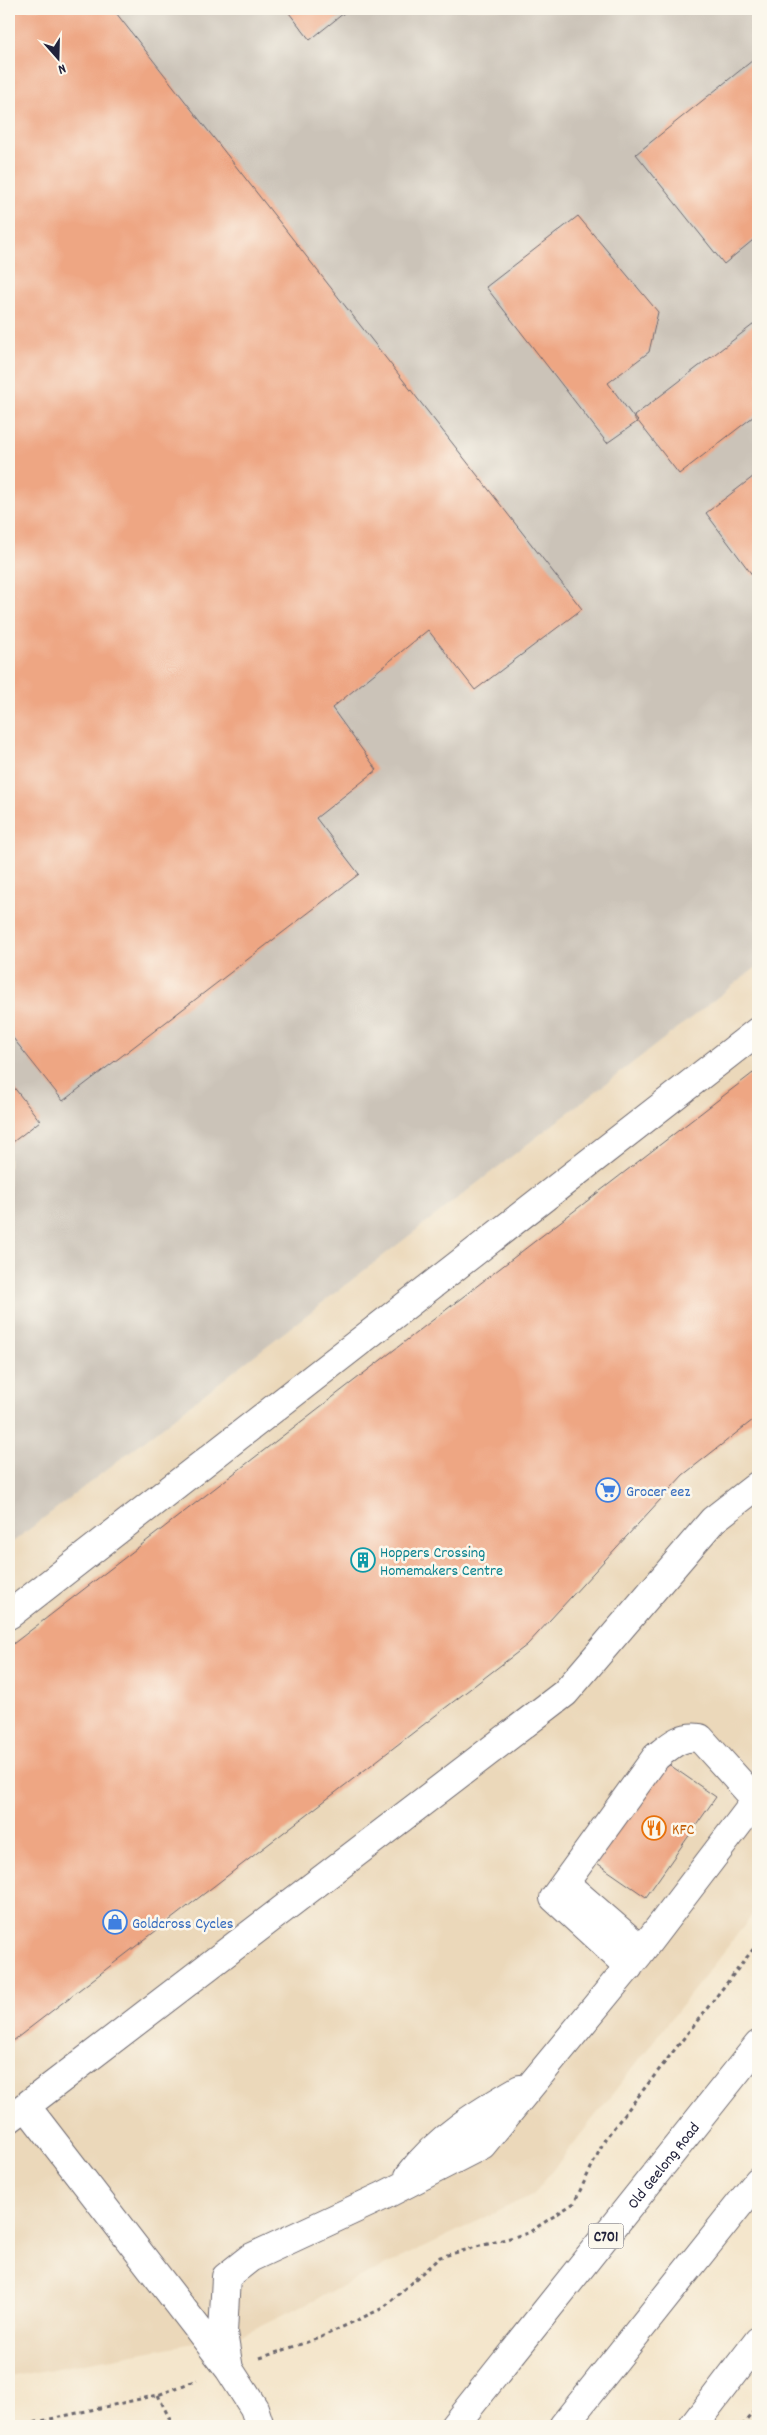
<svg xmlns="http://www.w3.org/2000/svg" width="767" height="2435" viewBox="0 0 767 2435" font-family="Dekko,sans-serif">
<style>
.built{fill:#ebd8ba}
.industrial{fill:#cbc3b8}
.building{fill:#eea683}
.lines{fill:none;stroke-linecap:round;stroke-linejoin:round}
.minor-casing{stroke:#6c676e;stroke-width:30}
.major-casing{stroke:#6c676e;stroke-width:30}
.path{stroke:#6c676e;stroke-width:3;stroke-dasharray:4 4;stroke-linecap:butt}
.minor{stroke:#fff;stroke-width:28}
.major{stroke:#fff;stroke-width:28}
.labels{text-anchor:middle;stroke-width:5;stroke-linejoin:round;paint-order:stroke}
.shield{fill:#fbf7ec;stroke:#636270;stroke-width:1}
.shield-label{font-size:15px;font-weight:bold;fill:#22223b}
.shop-label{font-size:16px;fill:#366cbe;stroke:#fbf7ec;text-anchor:start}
.culture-label{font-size:16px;fill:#0d838f;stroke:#fbf7ec;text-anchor:start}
.food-label{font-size:16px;fill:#c56008;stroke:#fbf7ec;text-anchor:start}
.street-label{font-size:16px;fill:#22223b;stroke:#fbf7ec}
</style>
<rect width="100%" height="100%" fill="#fbf7ec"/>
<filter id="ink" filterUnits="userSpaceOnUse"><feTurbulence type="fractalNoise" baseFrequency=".02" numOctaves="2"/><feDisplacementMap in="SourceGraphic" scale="10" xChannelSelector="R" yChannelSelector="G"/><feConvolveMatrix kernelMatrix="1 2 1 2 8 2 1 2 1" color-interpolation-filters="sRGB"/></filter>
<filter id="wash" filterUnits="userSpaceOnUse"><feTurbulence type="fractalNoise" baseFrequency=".0096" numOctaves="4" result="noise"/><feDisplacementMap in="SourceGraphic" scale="20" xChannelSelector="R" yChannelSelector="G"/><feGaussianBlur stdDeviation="1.12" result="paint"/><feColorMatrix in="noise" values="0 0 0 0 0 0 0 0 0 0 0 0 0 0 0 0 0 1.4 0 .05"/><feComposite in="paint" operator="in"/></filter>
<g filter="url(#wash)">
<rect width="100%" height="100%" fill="#f4e6cc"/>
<!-- built -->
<path class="built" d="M758,966V1908L534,2194L243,2334L9,2377V1545Z"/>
<!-- industrial -->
<path class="industrial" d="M9,9H758V966L9,1545Z"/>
<g id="blocks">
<!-- building -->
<path class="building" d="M9,9H113L582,609L475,690L428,630L332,708L377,770L316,818L359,874L63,1101L9,1033Z
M286,9H349L310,40Z
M758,56V236L724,264L636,154Z
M578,216L658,312L649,352L608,383L637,422L607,443L486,287Z
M758,321V413L679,474L634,416Z
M758,473V571L753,576L706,513Z
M753,1073L758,1079V1416L683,1475L527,1645L9,2044V1647Z
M9,1081L40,1121L9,1145Z
M661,1759L716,1797L646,1897L591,1859Z"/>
</g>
</g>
<g filter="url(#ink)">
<use href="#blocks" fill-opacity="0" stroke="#6c676e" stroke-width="1"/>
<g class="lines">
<!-- minor casing -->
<g class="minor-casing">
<path id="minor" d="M9,1615L758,1031
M566,1884L642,1950
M629,1967L554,1898L656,1757C671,1745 681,1735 700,1738L756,1800
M26,2106L229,2369L254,2408L260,2426
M9,2119L565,1693L713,1520L758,1485
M409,2176C437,2138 480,2112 520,2089
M229,2369L223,2333L226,2277L250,2258L383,2196L482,2145L639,1954L758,1798
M693,2426L758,2341"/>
</g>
<!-- major casing -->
<g class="major-casing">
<g id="major">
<path id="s1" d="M454,2426L758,2045"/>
<path d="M563,2426L758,2181"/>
</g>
</g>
<!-- path -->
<path class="path" d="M260,2358L319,2338L383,2308L440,2257L528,2233L574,2203L605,2139L758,1943
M158,2395L173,2426
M19,2426L158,2395L197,2380
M742,2426L758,2406"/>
<!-- minor -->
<use href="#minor" class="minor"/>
<!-- major -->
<use href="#major" class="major"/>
</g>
</g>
<!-- icons -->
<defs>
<g id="supermarket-ring" transform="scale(1.25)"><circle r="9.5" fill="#fbf7ec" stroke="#3f7fe0" stroke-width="1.5"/><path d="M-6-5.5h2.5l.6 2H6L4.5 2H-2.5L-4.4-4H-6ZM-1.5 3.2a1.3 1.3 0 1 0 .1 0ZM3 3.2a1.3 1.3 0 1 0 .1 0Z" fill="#3f7fe0"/></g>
<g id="building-ring" transform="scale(1.25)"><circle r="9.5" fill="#fbf7ec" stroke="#0f9aa8" stroke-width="1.5"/><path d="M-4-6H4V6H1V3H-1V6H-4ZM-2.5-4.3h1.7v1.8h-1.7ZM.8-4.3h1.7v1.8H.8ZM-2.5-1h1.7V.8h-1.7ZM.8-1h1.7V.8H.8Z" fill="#0f9aa8"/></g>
<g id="restaurant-ring" transform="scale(1.25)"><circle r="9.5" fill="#fbf7ec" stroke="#e8710a" stroke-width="1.5"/><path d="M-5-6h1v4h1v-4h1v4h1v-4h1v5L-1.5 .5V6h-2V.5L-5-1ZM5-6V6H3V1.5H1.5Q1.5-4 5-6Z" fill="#e8710a"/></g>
<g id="shop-ring" transform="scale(1.25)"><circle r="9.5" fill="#fbf7ec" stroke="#3f7fe0" stroke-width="1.5"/><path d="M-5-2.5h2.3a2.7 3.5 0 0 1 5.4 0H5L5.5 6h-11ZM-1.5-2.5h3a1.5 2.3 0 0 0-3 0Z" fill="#3f7fe0"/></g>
</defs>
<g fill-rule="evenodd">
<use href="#supermarket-ring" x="608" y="1490"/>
<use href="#building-ring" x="363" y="1560"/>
<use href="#restaurant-ring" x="654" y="1828"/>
<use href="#shop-ring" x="115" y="1922"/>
</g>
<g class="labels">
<!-- shield labels -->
<rect class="shield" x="588.5" y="2223.5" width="35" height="25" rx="4"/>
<g class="shield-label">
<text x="606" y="2241">C701</text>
</g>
<!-- shop labels -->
<g class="shop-label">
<text x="626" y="1496">Grocer eez</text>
<text x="132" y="1928">Goldcross Cycles</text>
</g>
<!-- culture labels -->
<g class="culture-label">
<text x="380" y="1557">Hoppers Crossing<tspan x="380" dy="18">Homemakers Centre</tspan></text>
</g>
<!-- food labels -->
<g class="food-label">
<text x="672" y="1834">KFC</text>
</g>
<!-- street labels -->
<g class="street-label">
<text dy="6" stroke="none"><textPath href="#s1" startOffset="334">Old Geelong Road</textPath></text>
</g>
</g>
<!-- margin -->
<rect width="767" height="2435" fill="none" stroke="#fbf7ec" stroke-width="30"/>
<!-- north arrow -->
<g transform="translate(58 58) rotate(160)" stroke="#fbf7ec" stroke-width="4" paint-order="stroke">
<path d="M0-4L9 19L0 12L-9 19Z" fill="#22223b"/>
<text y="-8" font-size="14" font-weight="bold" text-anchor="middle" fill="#22223b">N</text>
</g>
</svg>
